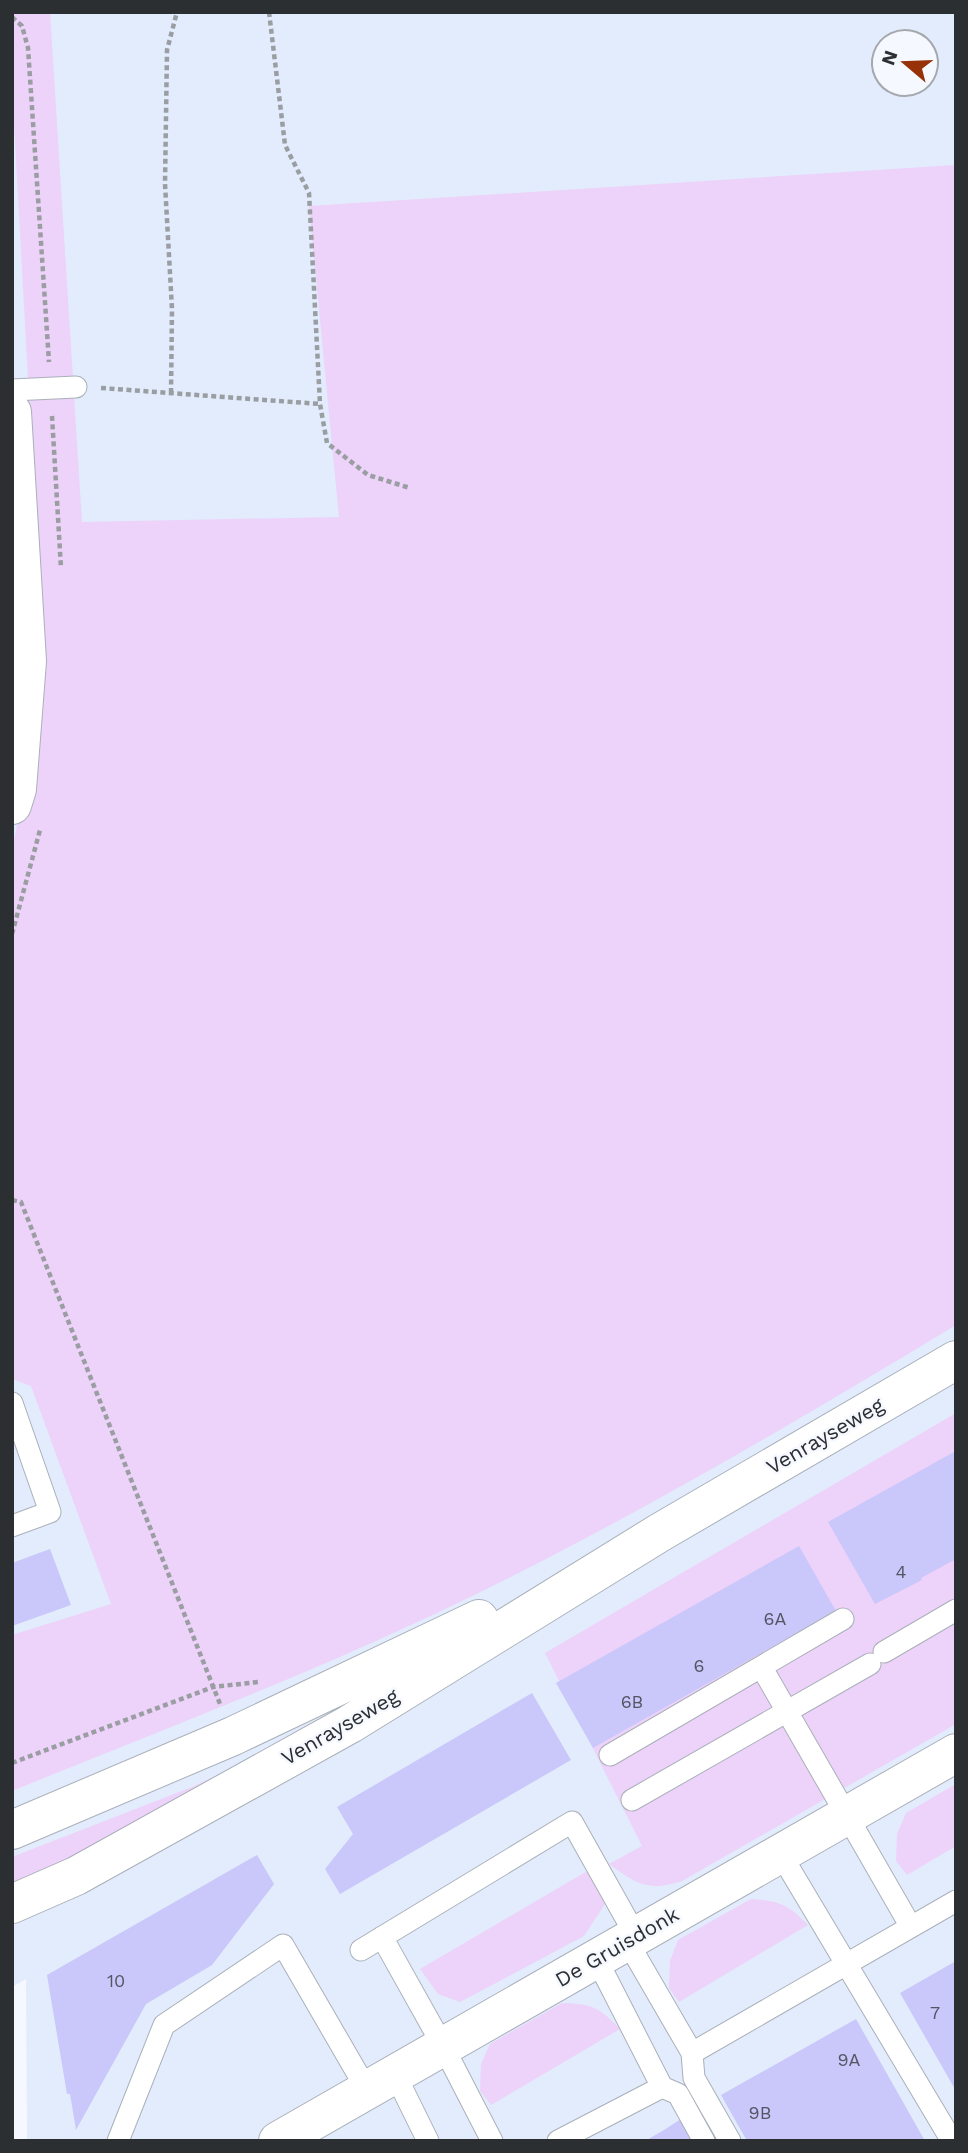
<svg xmlns="http://www.w3.org/2000/svg" width="968" height="2153" viewBox="0 0 968 2153" font-family="'Work Sans',sans-serif">
<style>
.built{fill:#e2ecfc;fill-rule:evenodd}
.green{fill:#edd2f9}
.building{fill:#cac7fa}
.lines{fill:none;stroke-linecap:round;stroke-linejoin:round}
.service-casing{stroke:#aab0b9;stroke-width:23}
.minor-casing{stroke:#aab0b9;stroke-width:40}
.tertiary-casing{stroke:#aab0b9;stroke-width:40}
.path{stroke:#9a9ea2;stroke-width:4.5;stroke-dasharray:5 3.5;stroke-linecap:butt}
.service{stroke:#fff;stroke-width:21}
.minor{stroke:#fff;stroke-width:38}
.tertiary{stroke:#fff;stroke-width:38}
.labels{text-anchor:middle;stroke-width:5;stroke-linejoin:round;paint-order:stroke}
.number-label{font-size:18px;fill:#545564}
.street-label{font-size:21px;fill:#2c2f32;stroke:#f5f9ff}
</style>
<rect width="100%" height="100%" fill="#f5f9ff"/>
<!-- built -->
<path class="built" d="M12,12H956V2141H27L26,1979L12,1987ZM884,42H926V84H884Z"/>
<!-- green -->
<path class="green" d="M12,12H50L82,522L339,517L309,206L956,165V1325C779,1432 601,1537 413,1624C282,1685 146,1736 12,1791V1635L111,1604L31,1386L12,1379V850L37,729L41,616L12,86Z
M956,1413V1724L682,1881C647,1892 637,1884 609,1864L642,1846L545,1653Z
M282,1745L12,1894V1857L192,1787Z
M956,1784V1846L907,1875L896,1861L897,1834L906,1813Z
M589,1870L607,1901L584,1936L460,2002L438,1994L420,1969Z
M751,1899C779,1901 788,1904 808,1925L679,2002L669,1988L670,1961L678,1940Z
M562,2003C592,2004 599,2007 620,2029L491,2105L480,2091L481,2064L490,2044Z"/>
<!-- building -->
<path class="building" d="M954,1452H956V1559L921,1578L922,1580L875,1604L828,1522Z
M799,1546L836,1611L593,1748L556,1683Z
M50,1549L71,1605L12,1626V1563Z
M532,1693L571,1760L340,1894L325,1869L353,1834L337,1807Z
M257,1855L274,1884L212,1965L146,2004L76,2130L70,2094H67L47,1975Z
M956,1961V2091L900,1993Z
M856,2019L925,2141H747L721,2095Z
M681,2119L694,2141H645L664,2130Z"/>
<g class="lines">
<!-- service casing -->
<g class="service-casing">
<path id="service" d="M12,390L76,387
M12,1403L50,1512L12,1526
M884,1652L956,1610
M762,1668L911,1927
M610,1755L843,1619
M632,1800L870,1664
M780,1853L952,2141
M382,1937L443,2046L492,2141
M627,1941L692,2053L694,2078L730,2141
M361,1950L572,1822L636,1936
M692,2053L956,1901
M395,2074L428,2141
M662,2087L678,2094L704,2141
M118,2141L164,2025L283,1945L367,2090
M558,2141L662,2087L596,1958"/>
</g>
<!-- minor casing -->
<g class="minor-casing">
<path id="minor" d="M12,412L27,661L17,789L12,805
M278,2141L956,1753"/>
</g>
<!-- tertiary casing -->
<g class="tertiary-casing">
<path id="tertiary" d="M12,1830L233,1736L479,1619
M12,1904L76,1876L350,1724L659,1533L956,1360"/>
</g>
<!-- path -->
<path class="path" d="M269,12L285,145L309,193L320,404L327,443L368,475L410,488
M12,17L22,26L28,48L49,362
M101,388L320,404
M171,393L172,309L165,184L167,50L177,12
M52,416L61,568
M12,934L40,830
M12,1200L21,1202L220,1704
M12,1763L213,1687L258,1682"/>
<!-- service -->
<use href="#service" class="service"/>
<!-- minor -->
<use href="#minor" class="minor"/>
<!-- tertiary -->
<use href="#tertiary" class="tertiary"/>
</g>
<g class="labels">
<!-- number labels -->
<g class="number-label">
<text x="901" y="1578">4</text>
<text x="775" y="1625">6A</text>
<text x="699" y="1672">6</text>
<text x="632" y="1708">6B</text>
<text x="116" y="1987">10</text>
<text x="935" y="2019">7</text>
<text x="849" y="2066">9A</text>
<text x="760" y="2119">9B</text>
</g>
<!-- street labels -->
<g class="street-label">
<text transform="translate(825 1436) rotate(-30)" y="7">Venrayseweg</text>
<text transform="translate(340 1727) rotate(-30)" y="7">Venrayseweg</text>
<text transform="translate(617 1947) rotate(-30)" y="7">De Gruisdonk</text>
</g>
</g>
<!-- border -->
<rect width="968" height="2153" fill="none" stroke="#2c2f32" stroke-width="28"/>
<!-- north arrow -->
<g transform="translate(905 63) rotate(289)"><circle r="33" fill="#f5f9ff" stroke="#a5a8ad" stroke-width="2"/>
<path d="M0-5L12 26L0 18L-12 26Z" fill="#973108"/>
<text y="-10" font-size="19" font-weight="bold" text-anchor="middle" fill="#2c2f32">N</text>
</g>
</svg>
